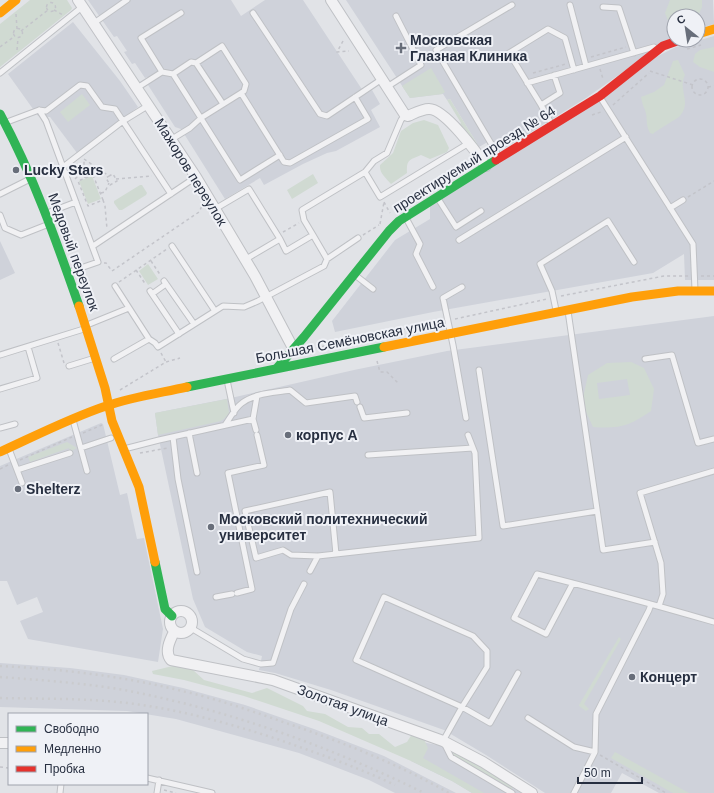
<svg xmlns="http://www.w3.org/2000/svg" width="714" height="793" viewBox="0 0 714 793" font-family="Helvetica,sans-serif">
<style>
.built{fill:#cfd2da}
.green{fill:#d0dad2;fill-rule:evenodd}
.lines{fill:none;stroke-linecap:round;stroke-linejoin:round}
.lane-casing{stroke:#bfc1c5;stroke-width:7}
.street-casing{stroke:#bfc1c5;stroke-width:12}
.path{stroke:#c3c4ca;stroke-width:1.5;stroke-dasharray:3 3;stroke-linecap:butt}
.lane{stroke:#f1f1f3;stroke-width:5}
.street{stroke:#f1f1f3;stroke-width:10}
.fast{stroke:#30b455;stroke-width:9}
.slow{stroke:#ff9f0a;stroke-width:9}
.jam{stroke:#e5322d;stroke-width:9}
.rail{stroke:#cacbce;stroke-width:2.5;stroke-dasharray:2 4;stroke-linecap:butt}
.poi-dot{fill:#686e7a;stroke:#eff1f6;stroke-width:1.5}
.labels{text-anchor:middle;stroke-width:4;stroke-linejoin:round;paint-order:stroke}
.poi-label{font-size:14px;font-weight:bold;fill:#272f40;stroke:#eff1f6;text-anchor:start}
.street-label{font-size:14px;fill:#272f40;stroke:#eff1f6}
</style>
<rect width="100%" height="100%" fill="#e1e3e7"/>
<!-- built -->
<path class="built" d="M88,0H231L241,16L265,0H303L365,94L372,90L380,104L371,110L380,127L336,151L327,153L303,164L264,185L260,178L225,199L181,129L175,127L148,85L151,82L148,77L145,78L135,63L132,64L124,52L127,51L117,36L114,37Z
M346,0H713L714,24L698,29V16H674V36L586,98L502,150L491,140L479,147L450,99L447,100L443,94L410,98Z
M73,22L120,81L138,107L77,153L50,117L38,116L8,74Z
M714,36V280H685L684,254L653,273L433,312L335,332L332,321L395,240L430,219V206L654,58L676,47Z
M0,241L15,273L0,280Z
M714,316V793H659L622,773L611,793H545L486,755L444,730L331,690L275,673L259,670L262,656L247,652L205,627L193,599L158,435L155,413L231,398L354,370L447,351Z
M101,423L103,424L120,495L127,493L137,539L144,538L163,629L158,662L28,639L20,621L43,612L37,597L17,605L7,581H0V466Z
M0,663L70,668L124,675L183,688L245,705L314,729L384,756L456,793H395L369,780L299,753L176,719L127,711L0,707Z
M422,742L442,746L521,793H472L452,781L411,761Z"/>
<!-- green -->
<path class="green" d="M30,0H67L72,8L71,10L0,67V24Z
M670,0H702V7L698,16H674V28L671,29L665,13Z
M714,47V72L700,67L693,62L695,54L700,50Z
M678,60L685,75C677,90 693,102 679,117L655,132L653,134L650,133C645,124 648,118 645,110C643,106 642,102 641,97L654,92L664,85L673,61Z
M431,68L445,92L442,94L410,98L402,86Z
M82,94L90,105L68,122L60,112Z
M450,99L479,147L459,125L461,123L447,100Z
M424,120L438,125L449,148L447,152L430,159L421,155C410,160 406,159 407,173L391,184C386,178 379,173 380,165L393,153L401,131L413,123Z
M313,174L318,183L292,199L287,190Z
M92,176L101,199L88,204L79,181Z
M140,185H142L147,193L146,195L122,210H119L114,203V201Z
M148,264L158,279L148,285L139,271Z
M631,362L644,368L654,389L651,411C629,426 620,429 593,427L586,412L583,398L588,375L607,363ZM627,379L630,395L599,399L597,383Z
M227,399L229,413L225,418L221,421L158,435L155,413Z
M67,442L77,448L70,452L69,448L30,462L28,457Z
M619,637L621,639L584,704L589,709L586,711L579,706V705Z
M177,665L193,670L204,680L252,693L267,688L303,706L307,711L325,714L348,727L362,728L369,734H379L395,747L407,742L412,734L423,737L428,748L423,758L484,793H472L452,781L411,761L319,721L244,696L184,680L153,674L152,671Z
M450,747L513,786L512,789L497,780L492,781L453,755Z
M615,752L689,793H673L611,758Z"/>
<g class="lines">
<!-- lane casing -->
<g class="lane-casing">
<path id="lane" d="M570,5L586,66
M603,7L619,8L634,53
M253,13L320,114L327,116L382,79
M94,23L127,0
M196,63L222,46L246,84L244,91L241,93
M162,72L141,38L181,13
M0,73L82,7
M554,75L560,93L541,105L509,53L548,29L565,38L574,70
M527,83L654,47
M387,87L421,65L396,16
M137,88L162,72L173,74
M600,97L693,244L695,290
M223,104L196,63L191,62L173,74L240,180L280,155
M541,105L552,125
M39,110L46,121L98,262L69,272
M7,122L39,110L46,111L80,85L87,86L102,107L115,109L171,194
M172,139L190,128L201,118L241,93L284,162L290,163L368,119L355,97
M499,157L436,50L512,5
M63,167L123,121L149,105
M365,172L380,197L469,143
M0,194L30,179
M437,197L456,227L481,211
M670,208L683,200
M215,209L249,189L280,239
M47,213L76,202
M0,215L5,228L21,235L49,224
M406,218L420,244L416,254L433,287
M313,235L304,220L302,210L365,172L374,161L387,153L401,120L405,115
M459,240L626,137
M93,246L196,177
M172,246L215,311
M327,259L358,238
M355,275L373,289
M164,281L194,324
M115,286L149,339L155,343L158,347L223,306L244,307L258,301L324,266L327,259L313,235L286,251L280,239L246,259
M462,287L443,298L453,345L466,418
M150,291L179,334
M152,294L166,284
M556,310L552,291L540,264L608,221L634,262
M568,311L603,550L655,542
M87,325L129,308
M0,355L87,328
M114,359L149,339
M645,359L672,355L698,443L714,439
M69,366L95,358
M479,370L503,526L597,511
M227,380L234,413
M0,389L37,378L28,347
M360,407L364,418L407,413
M73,420L87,471
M225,425C230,418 235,408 242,403C255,393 274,393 290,390L306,403L355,396L357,402
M0,428L15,424
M256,430L253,419L257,396
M189,433L197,473
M173,437L178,479L197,572
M81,448L111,438
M9,449L22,483
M124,449L159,440L253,419
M368,455L473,448
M17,470L70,453
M336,554L330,492L245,511L256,558L283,550L291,555L318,556L479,538L475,453L468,435
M310,571L318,556
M573,583L546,634L514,618L537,574C597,589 655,605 714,622
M237,593L252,589L228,473L264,465L257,435
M216,597L232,594
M384,597L473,636L487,651V667L462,707L356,660Z
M659,606L663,594L661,563L640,493L714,471
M191,628L243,659L261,664L273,663L291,609L304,584
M528,718L574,747L595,752
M147,778L212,793
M60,793L61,784
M157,793L159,780
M512,793L451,757L443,741L462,707L490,723L518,673
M574,793L595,752L596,714L649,610L651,604"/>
</g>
<!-- street casing -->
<g class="street-casing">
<path id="street" d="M78,0L196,177L255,276L294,350
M331,0L405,115L408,116C415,113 422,109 429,109C445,109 477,153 486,166
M170 622a11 11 0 1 1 22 0a11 11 0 1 1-22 0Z
M174,632C170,640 164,652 171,660L273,680L443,741L483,762L532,793
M0,743H9"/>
</g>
<!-- path -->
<path class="path" d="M46.5 7a4.5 4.5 0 1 1 9 0a4.5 4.5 0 1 1-9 0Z
M54,10L63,15
M16,14L17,29
M13.5 33a4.5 4.5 0 1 1 9 0a4.5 4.5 0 1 1-9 0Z
M21,31L48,10
M343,41L337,52L349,51
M0,47L15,36
M687,49L701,45
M17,50L18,38
M591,57L626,47
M600,69L603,79
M650,71L693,85
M533,73L566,64
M692 87a8 8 0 1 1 16 0a8 8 0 1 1-16 0Z
M708,87L714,86
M613,105L649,73
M592,115L601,112
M84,159L109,176L113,174L117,181L110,185L106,178L109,176
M84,170L85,178
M93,175L103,200L88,206L78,181Z
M75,179L84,170V159
M116,179L152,176
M101,193L105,192L109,183
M688,197L714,181
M103,200L105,206L107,229
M384,202L390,213
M380,224L384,202
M283,232L299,223
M363,235L379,225
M151,261L161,276
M104,263H106L112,271L199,212L202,206
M136,270L146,285
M701,276H714
M119,282L167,249
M561,296L664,276H689
M455,319L547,299
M58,343L64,363
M312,344L315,348L441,321
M161,353L166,362
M377,361L380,372H387L399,384
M120,390L166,362L180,358
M83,433L102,425
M140,453L168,448
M20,460L72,437
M0,469L8,465
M600,755L666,793
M0,767L9,768
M164,790L176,793"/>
<!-- lane -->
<use href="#lane" class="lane"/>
<!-- street -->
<use href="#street" class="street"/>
<!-- fast -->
<path class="fast" d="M0,114C33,175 56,240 79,306
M277,368L304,337L389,231L399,221L496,160
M187,387L384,347
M155,562L165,609L172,616"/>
<!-- slow -->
<path class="slow" d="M0,13L16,0
M698,34L714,29
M79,306L105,388L112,421L139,487L155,562
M384,347L632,297L678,291H714
M0,452C35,436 70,418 106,406C132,397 160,393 187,387"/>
<!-- jam -->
<path class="jam" d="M496,160L600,96L663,46L680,40"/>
<!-- rail -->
<path class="rail" d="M0,666C61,669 123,676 182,691C217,699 252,711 286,723C342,742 398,764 449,793
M0,677C41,680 83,683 124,690C228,710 329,746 424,793
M0,698C42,699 85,698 127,703C178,709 228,723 277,739C317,753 357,767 395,785"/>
</g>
<!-- markers -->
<g class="poi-dot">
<path d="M399 42h4v4h4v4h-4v4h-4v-4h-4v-4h4z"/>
<circle cx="16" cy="170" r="4"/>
<circle cx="288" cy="435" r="4"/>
<circle cx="18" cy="489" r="4"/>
<circle cx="211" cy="527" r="4"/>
<circle cx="632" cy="677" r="4"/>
</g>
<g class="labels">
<!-- poi labels -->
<g class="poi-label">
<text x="410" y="45">Московская<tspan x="410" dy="16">Глазная Клиника</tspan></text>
<text x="24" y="175">Lucky Stars</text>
<text x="296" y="440">корпус А</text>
<text x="26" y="494">Shelterz</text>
<text x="219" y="524">Московский политехнический<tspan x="219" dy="16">университет</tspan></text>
<text x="640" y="682">Концерт</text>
</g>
<!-- street labels -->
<g class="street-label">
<text transform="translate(474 159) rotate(-32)" y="5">проектируемый проезд № 64</text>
<text transform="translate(191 172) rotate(58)" y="5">Мажоров переулок</text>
<text transform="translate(74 252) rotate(70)" y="5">Медовый переулок</text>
<text transform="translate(350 340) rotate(-11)" y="5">Большая Семёновская улица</text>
<text transform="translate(343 705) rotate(20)" y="5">Золотая улица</text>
</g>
</g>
<!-- legend -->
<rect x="8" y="713" width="140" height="72" fill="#eff1f6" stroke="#9fa3ad"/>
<rect x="16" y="726" width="20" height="6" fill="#30b455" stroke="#9fa3ad"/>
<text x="44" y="733" font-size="12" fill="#272f40">Свободно</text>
<rect x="16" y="746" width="20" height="6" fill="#ff9f0a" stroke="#9fa3ad"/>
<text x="44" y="753" font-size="12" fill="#272f40">Медленно</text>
<rect x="16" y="766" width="20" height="6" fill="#e5322d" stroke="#9fa3ad"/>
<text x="44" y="773" font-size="12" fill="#272f40">Пробка</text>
<!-- north arrow -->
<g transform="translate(686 28) rotate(330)"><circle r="19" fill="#eff1f6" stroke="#9fa3ad"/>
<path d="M0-3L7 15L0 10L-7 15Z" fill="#686e7a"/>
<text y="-6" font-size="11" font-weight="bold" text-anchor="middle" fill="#272f40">С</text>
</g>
<!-- scale -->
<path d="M578 777v6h64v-6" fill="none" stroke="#272f40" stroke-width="2"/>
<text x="584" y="777" font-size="12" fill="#272f40" stroke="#eff1f6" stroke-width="3" paint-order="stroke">50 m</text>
</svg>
